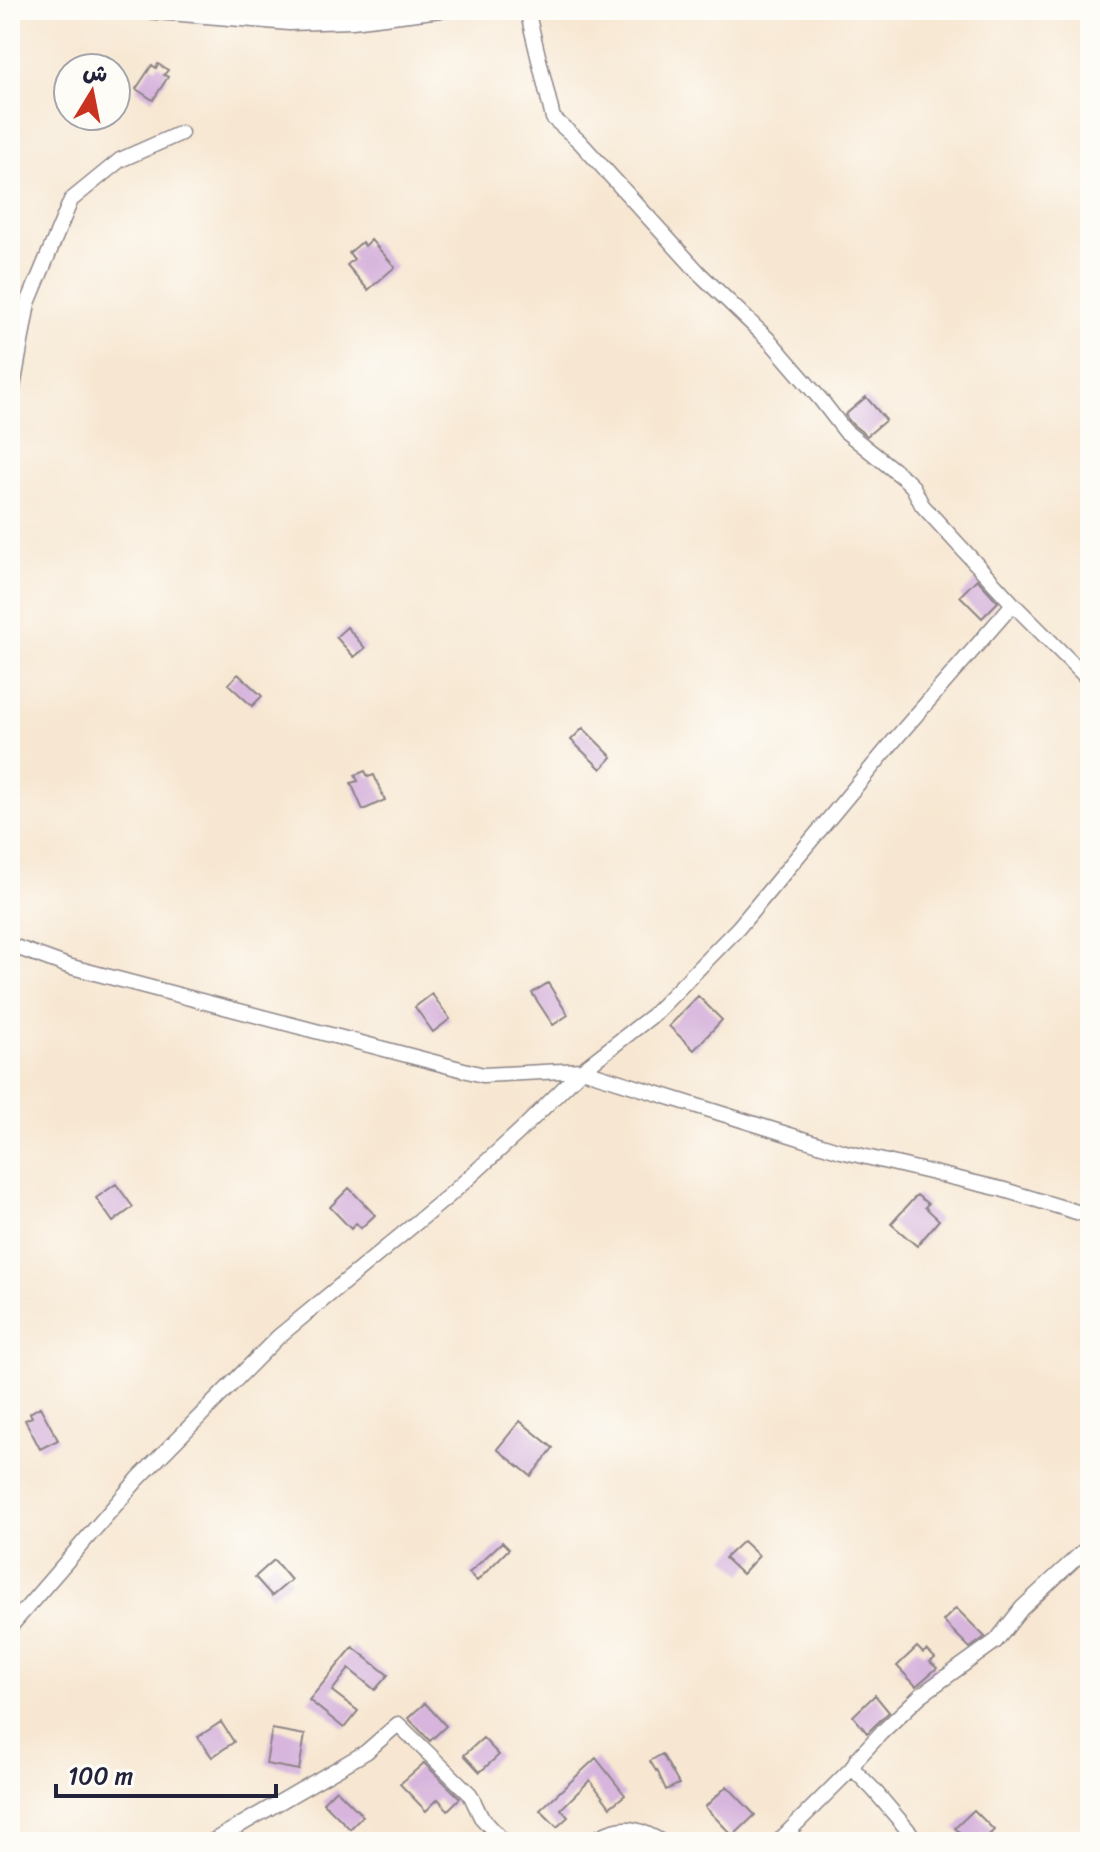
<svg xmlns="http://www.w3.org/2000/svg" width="1100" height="1852" viewBox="0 0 1100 1852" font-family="Sriracha,'Playpen Sans Arabic',sans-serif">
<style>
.building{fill:#d7b5dd}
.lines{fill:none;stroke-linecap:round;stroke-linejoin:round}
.minor-casing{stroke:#8c8486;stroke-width:17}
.minor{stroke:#fff;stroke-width:14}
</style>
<rect width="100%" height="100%" fill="#fdfcf7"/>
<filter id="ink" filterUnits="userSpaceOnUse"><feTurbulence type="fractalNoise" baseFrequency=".0125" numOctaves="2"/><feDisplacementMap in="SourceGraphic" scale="16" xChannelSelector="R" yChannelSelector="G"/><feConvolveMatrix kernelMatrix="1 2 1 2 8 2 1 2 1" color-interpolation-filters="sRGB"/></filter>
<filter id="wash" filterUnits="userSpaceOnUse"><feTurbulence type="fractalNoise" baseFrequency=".006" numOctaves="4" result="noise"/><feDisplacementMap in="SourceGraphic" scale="32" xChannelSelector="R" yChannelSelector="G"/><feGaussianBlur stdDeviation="1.8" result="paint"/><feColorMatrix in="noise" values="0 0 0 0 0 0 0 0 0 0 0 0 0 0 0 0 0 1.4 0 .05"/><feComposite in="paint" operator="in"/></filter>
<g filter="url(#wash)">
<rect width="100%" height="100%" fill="#f7e7d2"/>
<g id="blocks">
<!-- building -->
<path class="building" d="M158,64L168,70L164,75L168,77L153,100L136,89L152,65L156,68Z
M371,240L395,267L368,290L347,265L354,259L349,253L362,242L365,246Z
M866,397L886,420L867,436L852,424L845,415Z
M977,579L998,602L982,618L960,596Z
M347,627L365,648L354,657L336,637Z
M238,674L262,696L252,706L228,684Z
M583,728L612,757L601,769L571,740Z
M365,771L368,777L374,775L385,800L363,810L351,783L358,781L355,775Z
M548,983L568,1015L553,1025L532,993Z
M432,994L450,1019L433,1032L415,1007Z
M698,996L722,1020L694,1050L669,1026Z
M116,1184L133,1207L113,1222L96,1198Z
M349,1188L375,1215L361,1228L356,1223L351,1229L330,1207Z
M917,1195L928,1204L925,1207L939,1220L917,1246L891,1224Z
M40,1407L58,1440L40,1449L25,1420L32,1417L30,1413Z
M520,1421L553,1448L531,1476L497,1449Z
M743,1541L759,1556L742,1574L725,1558Z
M502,1542L509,1549L477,1581L469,1573Z
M274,1560L291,1580L272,1596L255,1577Z
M956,1608L985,1637L970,1648L943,1621Z
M353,1647L388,1675L375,1690L349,1669L332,1691L358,1711L344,1728L309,1700Z
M917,1647L923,1653L927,1650L935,1658L930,1662L937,1668L916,1686L897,1666Z
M875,1695L889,1712L867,1733L853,1716Z
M425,1703L446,1726L430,1741L408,1718Z
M221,1722L234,1742L212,1757L198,1737Z
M272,1729L305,1735L299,1770L266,1764Z
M483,1738L499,1755L480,1772L464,1755Z
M662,1754L679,1784L666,1790L657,1770L656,1771L650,1761Z
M596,1758L625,1795L610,1807L590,1780L561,1809L568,1817L557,1827L540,1810Z
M424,1763L460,1798L448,1810L438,1799L426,1811L400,1784Z
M727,1786L755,1815L733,1836L705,1807Z
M336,1789L363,1816L350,1829L323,1802Z
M974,1810L994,1830L982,1842H969L955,1828Z"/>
</g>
</g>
<g filter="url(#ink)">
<use href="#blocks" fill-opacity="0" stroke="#8c8486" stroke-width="2"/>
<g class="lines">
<!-- minor casing -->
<g class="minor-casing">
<path id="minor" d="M133,10L289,23L352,21L441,10
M527,10L553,118L579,141L700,274L771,342L821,400L845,431L905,479L913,487L922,505L1013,604L1090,681
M10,404L28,303L71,200L120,160L181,133
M10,945L68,966L483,1075L582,1070L841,1151L1001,1189L1090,1216
M10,1627L138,1479L278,1337L451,1194L519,1132L582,1070L653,1015L739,927L897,737L1013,604
M852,1768L873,1789L918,1842
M211,1842L366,1752L398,1724L470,1794L481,1817L504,1842
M590,1842C620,1825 631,1824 662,1842
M778,1842L852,1768L857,1759L881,1733L921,1695L996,1641L1022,1608L1090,1545"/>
</g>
<!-- minor -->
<use href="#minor" class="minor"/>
</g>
</g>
<!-- margin -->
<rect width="1100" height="1852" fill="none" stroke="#fdfcf7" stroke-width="40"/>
<!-- north arrow -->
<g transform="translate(92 92) rotate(10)"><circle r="38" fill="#fdfcf7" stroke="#a5a5ac" stroke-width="2"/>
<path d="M0-6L14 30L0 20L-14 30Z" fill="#c8321e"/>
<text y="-12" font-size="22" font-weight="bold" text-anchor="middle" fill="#22223b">ش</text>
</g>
<!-- scale -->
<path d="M56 1784v12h220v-12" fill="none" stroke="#22223b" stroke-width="4"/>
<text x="68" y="1784" font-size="24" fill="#22223b" stroke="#fdfcf7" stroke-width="6" paint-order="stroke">100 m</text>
</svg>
